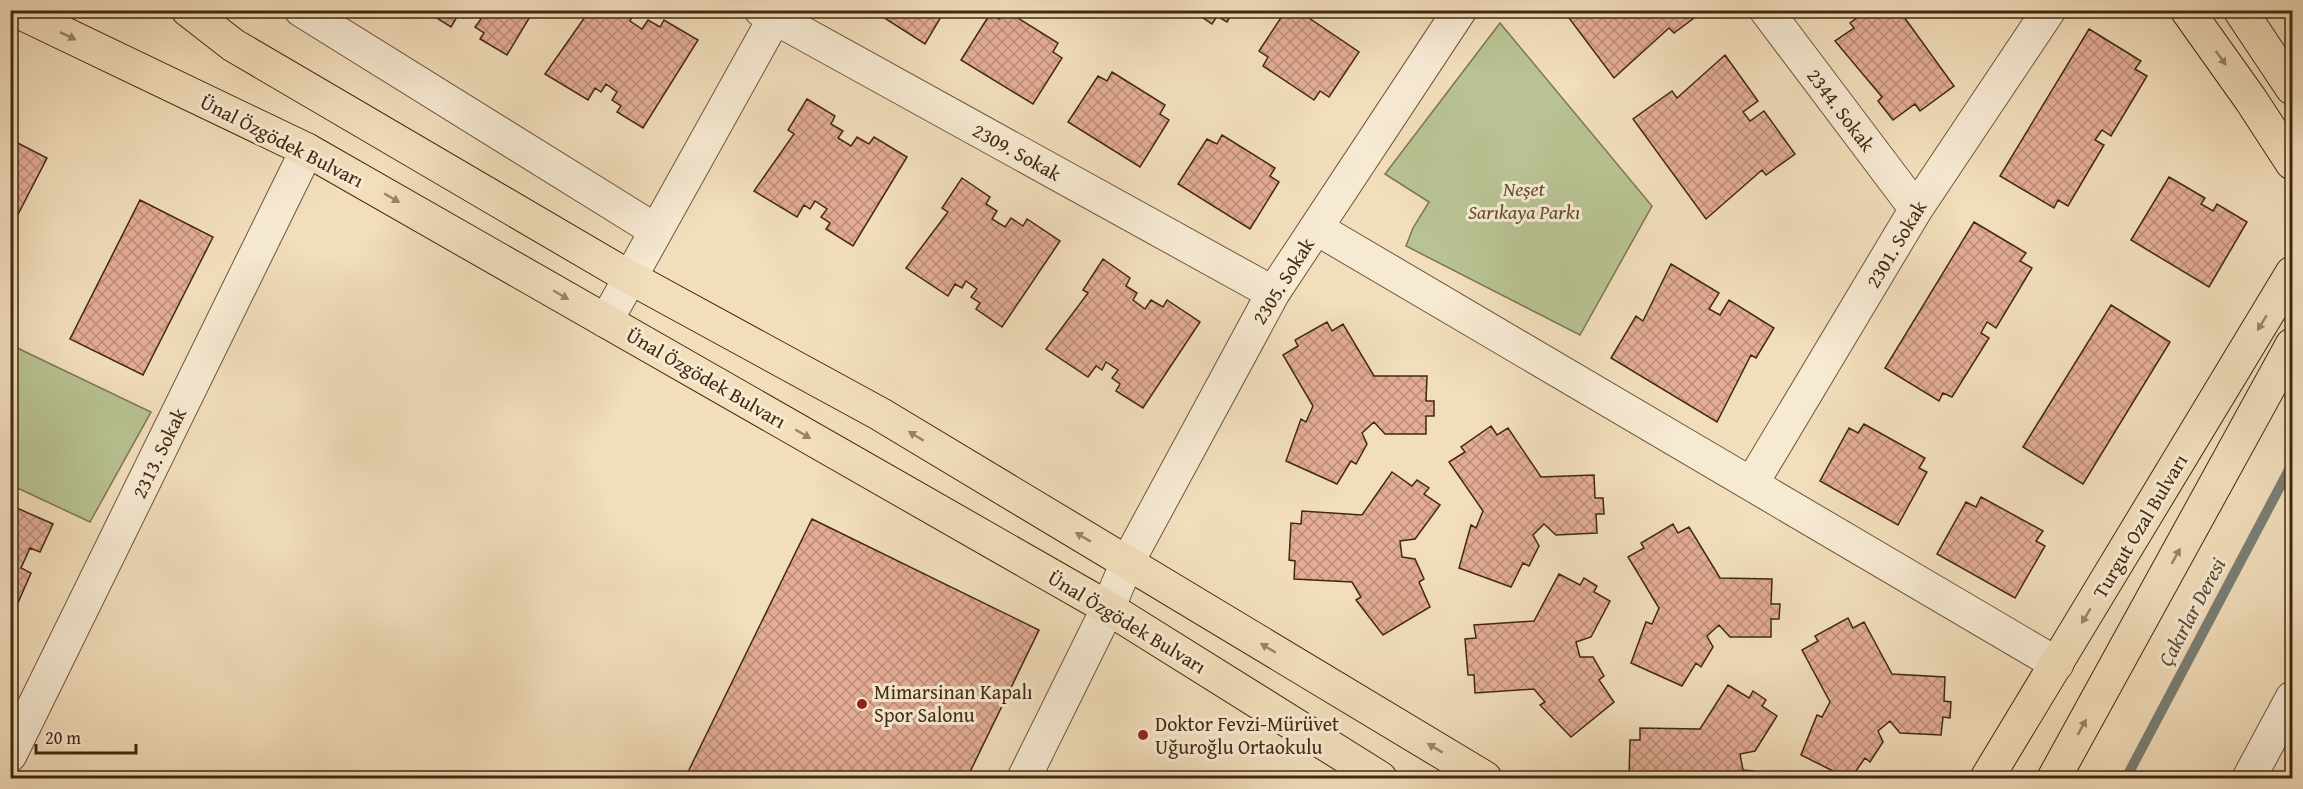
<svg xmlns="http://www.w3.org/2000/svg" width="2303" height="789" viewBox="0 0 2303 789" font-family="'Gentium Book Plus',serif">
<style>
.green{fill:#b8c292;stroke:#7d7551;stroke-width:1.5}
.lines{fill:none;stroke-linecap:round;stroke-linejoin:round}
.stream{stroke:#7a8076;stroke-width:10}
.building{fill:url(#building-cross-hatch);stroke:#422810;stroke-width:1.5}
.minor-casing{stroke:#6e563b;stroke-width:35}
.major-casing{stroke:#422810;stroke-width:35}
.minor{stroke:#f7ead3;stroke-width:33}
.major{stroke:#f2debb;stroke-width:33}
.oneway{fill:#9a8366}
.poi-dot{fill:#8f2418;stroke:#f7ead3;stroke-width:2}
.labels{text-anchor:middle;stroke-width:6;stroke-linejoin:round;paint-order:stroke}
.street-label{font-size:20px;fill:#422810;stroke:#f7ead3}
.park-label{font-size:20px;font-style:italic;fill:#604e30;stroke:#f7ead3}
.poi-label{font-size:20px;fill:#422810;stroke:#f7ead3;text-anchor:start}
.water-label{font-size:21px;font-style:italic;fill:#594c3a;stroke:#f7ead3}
</style>
<defs>
<pattern id="building-cross-hatch" width="8" height="8" patternUnits="userSpaceOnUse" patternTransform="scale(1.5)"><rect width="8" height="8" fill="#e3ac95"/><path d="M0 0l8 8M0 8l8-8" fill="none" stroke="#ba8c78"/></pattern>
</defs>
<rect width="100%" height="100%" fill="#f2debb"/>
<filter id="stains"><feTurbulence type="fractalNoise" baseFrequency=".00333" numOctaves="4"/><feColorMatrix values="0 0 0 0 .2 0 0 0 0 .09 0 0 0 0 .02 0 0 0 .5 -.17"/></filter>
<radialGradient id="worn" r=".72"><stop offset=".6" stop-color="#630" stop-opacity="0"/><stop offset="1" stop-color="#630" stop-opacity=".3"/></radialGradient>
<!-- green -->
<path class="green" d="M1500,23L1652,206L1580,335L1406,246L1413,228L1429,202L1385,174Z
M11,345L151,412L90,522L11,485Z"/>
<g class="lines">
<!-- stream -->
<path class="stream" d="M2126,778L2292,464"/>
</g>
<!-- building -->
<path class="building" d="M424,10H534L507,55L480,39L484,33L475,27L481,19L469,11L464,18L458,15L451,27Z
M580,10H629L634,13L630,21L642,29L648,20L660,27L664,20L698,40L643,128L617,112L621,106L612,100L617,92L606,84L601,92L595,88L588,100L545,74L585,17L579,13Z
M872,10H945L925,44Z
M1005,10L1058,43L1053,52L1062,58L1033,104L961,60L990,14L999,19Z
M1191,10H1234L1227,22L1217,16L1212,24Z
M1286,10H1297L1359,52L1329,97L1320,91L1314,100L1263,66L1268,57L1259,51Z
M1563,10H1701L1702,12L1674,33L1669,28L1614,78Z
M1868,10H1899L1954,86L1920,111L1915,104L1893,120L1878,101L1882,97L1835,41L1854,28L1850,23Z
M2089,29L2141,61L2135,69L2147,76L2111,136L2102,130L2095,140L2104,145L2068,206L2058,200L2054,208L2000,176Z
M1725,55L1758,101L1743,112L1750,121L1764,111L1795,154L1766,175L1762,170L1706,219L1633,119L1672,91L1677,98Z
M1112,72L1165,105L1160,114L1169,120L1140,167L1068,122L1098,76L1107,81Z
M807,99L835,116L831,124L843,131L838,138L851,146L857,137L869,144L874,137L907,157L853,246L826,229L830,223L821,217L827,209L815,201L810,209L804,205L797,217L754,191L794,134L788,130Z
M1222,135L1275,168L1270,176L1279,182L1250,229L1178,184L1207,139L1217,144Z
M10,139L47,158L10,230Z
M2169,177L2205,198L2201,204L2213,211L2217,204L2247,222L2209,287L2131,240Z
M962,178L990,197L986,204L997,211L992,219L1005,227L1011,218L1023,226L1027,219L1060,241L1002,327L976,309L980,303L971,297L977,289L966,281L962,288L955,284L948,296L906,268L948,212L942,208Z
M140,200L213,237L143,375L70,339Z
M1974,222L2026,253L2020,261L2032,268L1996,328L1987,322L1981,333L1989,338L1952,397L1943,393L1939,401L1885,368Z
M1103,259L1130,278L1126,286L1137,293L1133,300L1145,309L1151,300L1163,307L1167,300L1200,322L1143,408L1116,391L1120,384L1112,378L1118,370L1106,362L1102,370L1096,366L1088,377L1046,349L1088,293L1083,290Z
M1671,264L1719,293L1709,309L1720,315L1729,300L1774,328L1756,358L1751,355L1717,422L1611,358L1636,316L1643,321Z
M2111,305L2170,342L2083,484L2023,447Z
M1327,322L1332,331L1343,324L1374,376H1427L1426,401H1434V416H1426V434H1385L1374,422L1362,433L1367,444L1356,464L1351,461L1337,484L1286,461L1301,419L1306,422L1313,406L1283,355L1298,346L1295,340Z
M1864,424L1925,458L1919,468L1927,472L1898,525L1820,481L1849,428L1858,433Z
M1491,426L1497,435L1508,428L1541,477L1594,475L1595,498H1603L1604,514H1596L1597,533L1556,535L1544,524L1533,535L1539,546L1529,566L1523,563L1511,587L1459,568L1471,525L1476,528L1483,511L1449,462L1465,452L1461,447Z
M1392,472L1412,486L1417,480L1429,488L1424,494L1440,505L1415,539L1400,541L1402,557L1415,559L1424,579L1419,582L1430,607L1383,635L1356,600L1361,597L1352,582L1294,579L1295,561L1289,560L1291,523L1301,524L1302,511L1362,515Z
M1981,497L2043,531L2036,541L2045,546L2015,598L1937,554L1966,502L1976,507Z
M10,505L53,524L40,552L30,548L21,568L31,573L17,605L10,602Z
M812,519L1039,630L967,778H685Z
M1673,524L1678,533L1689,527L1720,578L1772,579L1771,604H1780L1779,619H1771V637H1730L1719,625L1707,636L1713,647L1701,667L1696,663L1682,686L1631,663L1646,622L1652,624L1659,608L1628,557L1644,548L1641,543Z
M1559,574L1580,585L1584,578L1597,586L1594,592L1610,601L1591,637L1576,642L1580,657H1593L1604,676L1599,680L1614,702L1571,737L1540,705L1545,702L1534,689L1475,693L1474,675H1468L1465,639L1476,638L1474,625L1534,621Z
M1848,618L1853,628L1864,622L1892,674L1945,677L1944,701L1951,702L1950,718L1943,717L1941,735L1900,733L1890,721L1878,731L1883,742L1870,762L1865,758L1851,778H1847L1801,755L1817,715L1822,717L1830,702L1802,650L1818,641L1815,636Z
M1728,685L1749,698L1753,691L1766,700L1762,706L1777,716L1755,751L1740,754L1743,770L1754,771L1758,778L1629,777L1630,740H1640V728L1700,729Z"/>
<g class="lines">
<!-- minor casing -->
<g class="minor-casing">
<path id="minor" d="M301,10L655,230
M761,10L1273,293
M1766,10L1916,209
M1316,228L2057,664
M606,321L779,10
M1752,483L1916,209L2049,10
M10,755L307,150
M1024,778L1108,608L1127,563L1273,293L1460,10
M2249,778L2292,698"/>
</g>
<!-- major casing -->
<g class="major-casing">
<path id="major" d="M15,10L307,150L1108,608L1380,778
M188,10L233,45L629,277L880,414L1485,778
M2187,10L2251,100L2292,163
M2240,10L2292,88
M1987,778L2292,273
M2054,778L2292,345"/>
</g>
<!-- minor -->
<use href="#minor" class="minor"/>
<!-- major -->
<use href="#major" class="major"/>
</g>
<!-- one-way arrows -->
<defs><path id="oneway-solid" d="M-6-.8H1V-3.2L6.5 0L1 3.2V.8H-6Z" transform="scale(1.5)"/></defs>
<g class="oneway">
<use href="#oneway-solid" transform="translate(68 36) rotate(26)"/>
<use href="#oneway-solid" transform="translate(2221 58) rotate(54)"/>
<use href="#oneway-solid" transform="translate(392 198) rotate(30)"/>
<use href="#oneway-solid" transform="translate(561 295) rotate(30)"/>
<use href="#oneway-solid" transform="translate(2262 323) rotate(121)"/>
<use href="#oneway-solid" transform="translate(803 434) rotate(30)"/>
<use href="#oneway-solid" transform="translate(916 436) rotate(-149)"/>
<use href="#oneway-solid" transform="translate(1083 537) rotate(-149)"/>
<use href="#oneway-solid" transform="translate(2176 556) rotate(-61)"/>
<use href="#oneway-solid" transform="translate(2086 616) rotate(121)"/>
<use href="#oneway-solid" transform="translate(1268 648) rotate(-149)"/>
<use href="#oneway-solid" transform="translate(2082 727) rotate(-61)"/>
<use href="#oneway-solid" transform="translate(1435 748) rotate(-149)"/>
</g>
<!-- markers -->
<g class="poi-dot">
<circle cx="862" cy="704" r="6"/>
<circle cx="1143" cy="735" r="6"/>
</g>
<g class="labels">
<!-- street labels -->
<g class="street-label">
<text transform="translate(1841 110) rotate(53)" y="7">2344. Sokak</text>
<text transform="translate(282 141) rotate(27)" y="7">Ünal Özgödek Bulvarı</text>
<text transform="translate(1017 152) rotate(29)" y="7">2309. Sokak</text>
<text transform="translate(1896 244) rotate(-59)" y="7">2301. Sokak</text>
<text transform="translate(1283 281) rotate(-58)" y="7">2305. Sokak</text>
<text transform="translate(706 378) rotate(30)" y="7">Ünal Özgödek Bulvarı</text>
<text transform="translate(159 453) rotate(-64)" y="7">2313. Sokak</text>
<text transform="translate(2140 526) rotate(-59)" y="7">Turgut Ozal Bulvarı</text>
<text transform="translate(1127 622) rotate(31)" y="7">Ünal Özgödek Bulvarı</text>
</g>
<!-- park labels -->
<g class="park-label">
<text x="1524" y="196">Neşet<tspan x="1524" dy="23">Sarıkaya Parkı</tspan></text>
</g>
<!-- poi labels -->
<g class="poi-label">
<text x="874" y="699">Mimarsinan Kapalı<tspan x="874" dy="23">Spor Salonu</tspan></text>
<text x="1155" y="731">Doktor Fevzi-Mürüvet<tspan x="1155" dy="23">Uğuroğlu Ortaokulu</tspan></text>
</g>
<!-- water labels -->
<g class="water-label">
<text transform="translate(2192 612) rotate(-62)" y="7">Çakırlar Deresi</text>
</g>
</g>
<!-- margin -->
<rect width="2303" height="789" fill="none" stroke="#f2debb" stroke-width="36"/>
<rect x="12" y="12" width="2279" height="765" fill="none" stroke="#422810" stroke-width="3"/>
<rect x="18" y="18" width="2267" height="753" fill="none" stroke="#422810" stroke-width="1.5"/>
<!-- scale -->
<path d="M36 744v9h100v-9" fill="none" stroke="#422810" stroke-width="3"/>
<text x="45" y="744" font-size="18" fill="#422810" stroke="#f7ead3" stroke-width="4.5" paint-order="stroke">20 m</text>
<rect width="100%" height="100%" filter="url(#stains)"/>
<rect width="100%" height="100%" fill="url(#worn)"/>
</svg>
